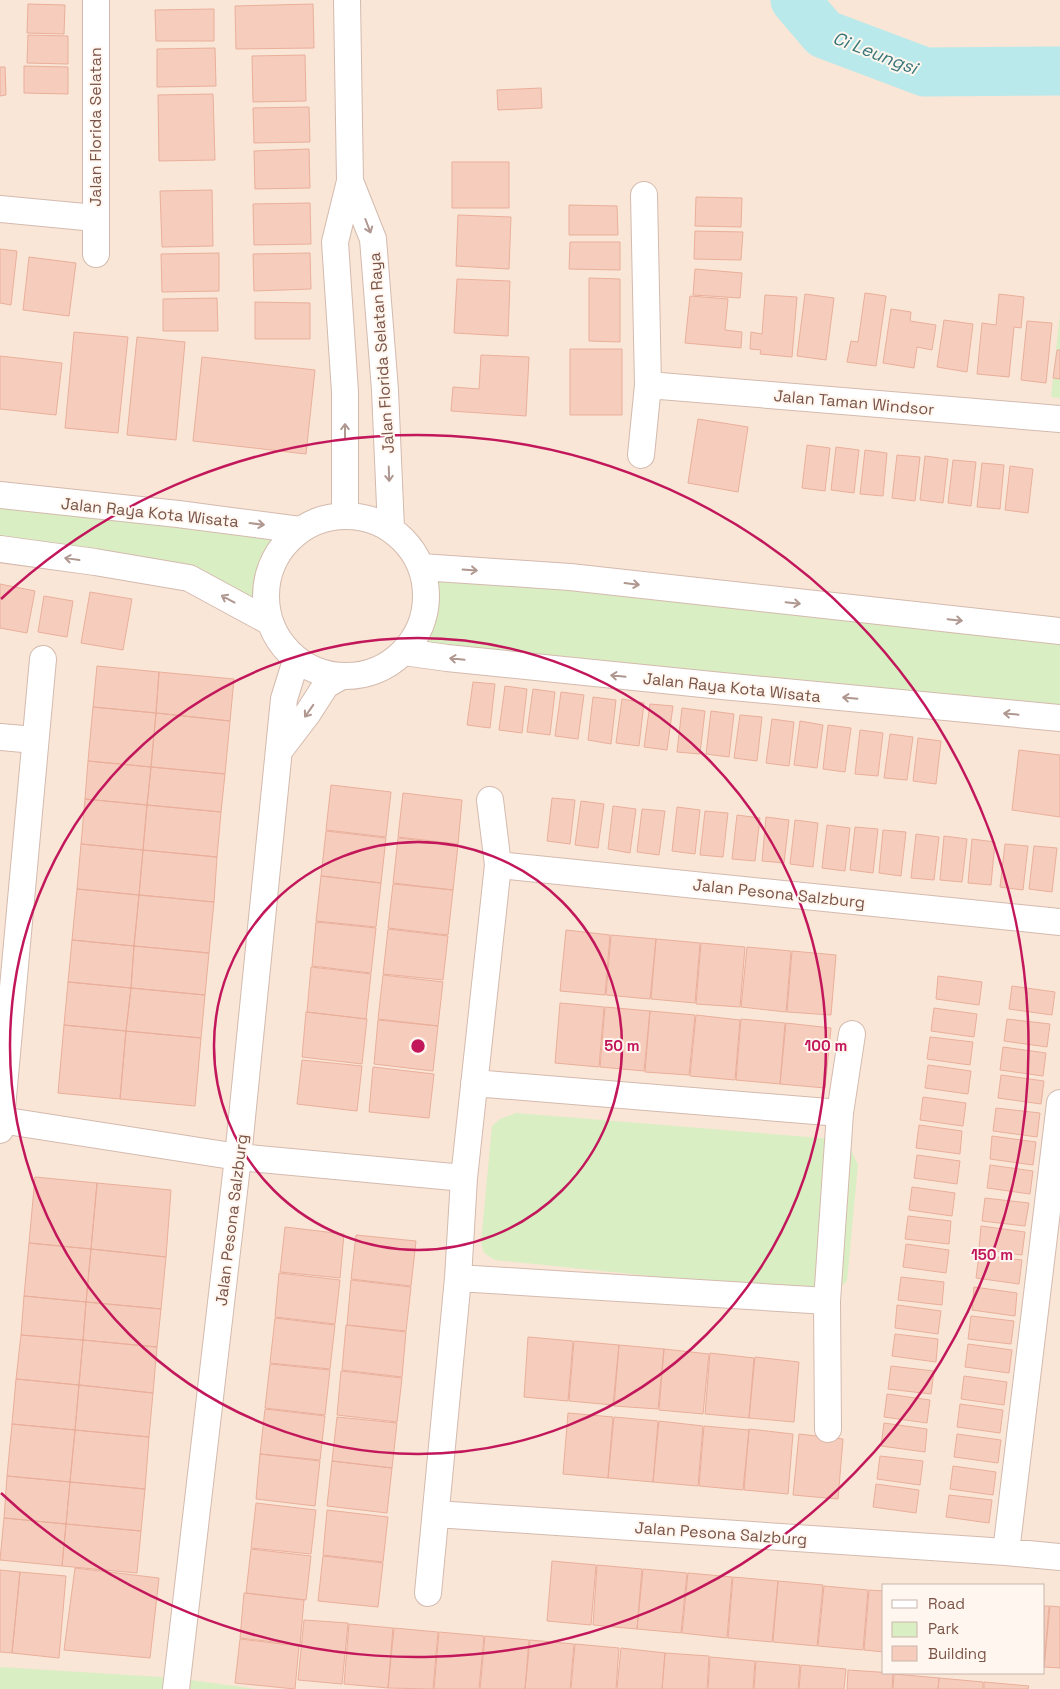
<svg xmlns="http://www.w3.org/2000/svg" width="1060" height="1689" viewBox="0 0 1060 1689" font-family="'Space Grotesk',sans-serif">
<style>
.residential{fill:#f9e6d7;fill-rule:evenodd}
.green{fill:#daeec3}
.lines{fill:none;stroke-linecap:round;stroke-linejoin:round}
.river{stroke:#b9e9ea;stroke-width:49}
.building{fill:#f6ccbc;stroke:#eaaf9b}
.minor-casing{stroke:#d4baae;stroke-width:28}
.minor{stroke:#fff;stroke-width:26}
.oneway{stroke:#b09891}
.ring{fill:none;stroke:#c2185b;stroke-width:2.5}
.labels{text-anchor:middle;stroke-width:4;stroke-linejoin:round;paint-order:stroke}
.street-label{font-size:16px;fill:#7b5448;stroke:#fff7ef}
.water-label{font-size:18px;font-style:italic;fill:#387679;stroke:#fff7ef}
.centre{fill:#c2185b;stroke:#fff7ef;stroke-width:2.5}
.ring-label{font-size:15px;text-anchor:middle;font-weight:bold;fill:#c2185b;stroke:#fff7ef;stroke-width:4;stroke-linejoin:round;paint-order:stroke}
</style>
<rect width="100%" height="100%" fill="#fef2e7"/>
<!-- residential -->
<path class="residential" d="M0,0H1060V1689H0ZM884,1585H1044V1673H884Z"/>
<!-- green -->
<path class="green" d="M1060,313V398L1051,397Z
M0,497L300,530L282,548L270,571L266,597L270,622L189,578L0,550Z
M421,567L1060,631V718L404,652C426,621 430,604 421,567Z
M516,1113L833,1139L850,1148L858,1165L847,1281L838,1289L817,1293L495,1260L484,1253L481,1242L492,1126L500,1119Z
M0,1667L176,1678L256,1689H0Z"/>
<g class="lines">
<!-- river -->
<path class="river" d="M795,0L824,34L925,72L1060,71"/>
</g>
<!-- building -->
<path class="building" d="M28,4L65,5L64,34L27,33Z
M313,4L314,48L236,49L235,6Z
M214,9V41H156L155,10Z
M28,35L68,36V64L27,63Z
M215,48L216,86L157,87V49Z
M305,55L306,101L253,102L252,56Z
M24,66L68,67V94L24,93Z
M0,67H5L6,95L0,96Z
M541,88L542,108L498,110L497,90Z
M213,94L215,160L159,161L158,95Z
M309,107L310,142L254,143L253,108Z
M309,149L310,188L255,189L254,151Z
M452,162H509V208H452Z
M212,190L213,246L162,247L160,191Z
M696,197L742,198L741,227L695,226Z
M310,203L311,244L254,245L253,204Z
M569,205L617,206L618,235H569Z
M458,215L511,217L509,269L456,266Z
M695,231L743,232L741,260L694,259Z
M570,242H620V270L569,269Z
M0,249L17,251L11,305L0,303Z
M219,253V291L162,292L161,254Z
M310,253L311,289L254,291L253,254Z
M29,257L76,263L69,316L23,310Z
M695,269L742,273L740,298L693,295Z
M589,278L620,279V342L589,341Z
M457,279L510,281L508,336L454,333Z
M865,293L886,296L876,366L847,362L851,341L858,342Z
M805,294L834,298L826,360L797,356Z
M999,294L1024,297L1021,328L1014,327L1009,377L977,374L982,323L996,325Z
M765,295L797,297L792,357L760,354L761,350L750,349L751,332L762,334Z
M690,296L728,299L725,330L742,332L741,348L685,343Z
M217,298L218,331H163V299Z
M255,302L310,303V339H255Z
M891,309L911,312L910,321L936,325L932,350L917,347L914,368L883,363Z
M944,320L973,324L967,372L937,367Z
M1027,321L1052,323L1046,383L1021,380Z
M74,332L128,337L118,433L65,428Z
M137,337L185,342L176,440L127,435Z
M570,349H622V415H570Z
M1057,350H1060V379L1053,378Z
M481,355L529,357L526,416L451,411L453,387L479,389Z
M0,356L62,363L56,415L0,409Z
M202,357L315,370L306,454L193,441Z
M698,419L748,427L738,492L688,483Z
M807,445L830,448L825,491L802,488Z
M836,447L859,450L854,493L831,490Z
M865,450L887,453L883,496L860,494Z
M897,455L920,457L915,501L892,498Z
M925,456L948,459L943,503L920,500Z
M953,460L976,462L971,506L948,503Z
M982,463L1004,465L1000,509L977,507Z
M1010,466L1033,469L1028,513L1005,510Z
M0,584L35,591L27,633L0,628Z
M90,592L132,599L123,650L81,643Z
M44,596L73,601L67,637L38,632Z
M97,666L159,672L156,713L93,707Z
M159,672L234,679L230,721L156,713Z
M473,682L495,684L490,728L467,725Z
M505,686L527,689L522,733L499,730Z
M533,689L555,692L550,735L527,732Z
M561,692L584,695L578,739L555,736Z
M593,697L616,700L611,744L588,740Z
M622,699L644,703L639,746L616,743Z
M650,704L673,706L667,750L644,747Z
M93,707L156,713L151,767L88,761Z
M682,708L705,711L700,754L677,752Z
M711,711L734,714L729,757L706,754Z
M156,713L230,721L225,774L151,767Z
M740,715L762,717L757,761L734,758Z
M772,719L794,722L789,766L766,763Z
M800,721L823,725L817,768L794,765Z
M828,725L851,728L845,772L823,769Z
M860,730L883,733L878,776L855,774Z
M890,734L913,737L907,780L884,778Z
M918,738L941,741L936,784L913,781Z
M1019,750L1060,755V817L1012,810Z
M88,761L151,767L147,805L85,799Z
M151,767L225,774L221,812L147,805Z
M331,785L391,792L386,837L326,830Z
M403,793L462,800L458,844L398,837Z
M552,798L575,800L570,844L547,841Z
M85,799L147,805L143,850L81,844Z
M581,801L604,804L598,848L575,845Z
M147,805L221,812L217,857L143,850Z
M613,806L636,809L630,853L608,849Z
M677,807L700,810L695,854L672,851Z
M642,809L665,811L659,855L637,852Z
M705,811L728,813L723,857L700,855Z
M737,815L760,818L755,861L732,859Z
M766,817L789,820L784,863L762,861Z
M795,820L818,823L813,867L790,864Z
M827,825L850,828L845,871L822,868Z
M855,827L878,829L873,873L850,870Z
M883,830L906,832L901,876L879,873Z
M326,831L386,838L381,883L321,876Z
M916,834L939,837L934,880L911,878Z
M944,836L967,839L962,882L940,880Z
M398,838L458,845L453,890L393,883Z
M972,839L995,842L991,885L968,883Z
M81,844L143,850L139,895L77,889Z
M1005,844L1028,846L1023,890L1000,887Z
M1034,846L1057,848L1052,892L1029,889Z
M143,850L217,857L214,902L139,895Z
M321,876L381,883L376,927L316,921Z
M393,884L453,890L448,935L388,928Z
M77,889L139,895L134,946L72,940Z
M139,895L214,902L209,953L134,946Z
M316,922L376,928L371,973L312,966Z
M388,929L448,936L443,980L383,974Z
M566,930L610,935L605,995L560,991Z
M611,935L656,939L650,999L606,995Z
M656,939L700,943L695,1003L651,999Z
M72,940L134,946L131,988L68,982Z
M701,943L745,947L740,1007L696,1004Z
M134,946L209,953L205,995L131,988Z
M747,947L791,951L786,1012L741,1007Z
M792,951L836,955L831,1015L787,1012Z
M311,967L371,974L366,1019L307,1012Z
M383,975L443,982L438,1026L378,1019Z
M938,976L982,982L979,1005L936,999Z
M68,982L131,988L126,1031L64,1025Z
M1012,986L1055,992L1052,1015L1009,1009Z
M131,988L205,995L201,1038L126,1031Z
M560,1003L604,1007L599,1067L555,1063Z
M605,1007L650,1011L644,1071L600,1067Z
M934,1008L977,1014L974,1037L931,1031Z
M650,1011L695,1015L689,1075L645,1072Z
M306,1012L367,1019L362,1064L302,1057Z
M696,1015L740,1020L735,1080L690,1076Z
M741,1019L785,1023L780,1084L736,1080Z
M1007,1019L1050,1024L1047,1047L1004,1041Z
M378,1020L438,1026L433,1071L374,1064Z
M786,1023L831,1028L825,1088L780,1084Z
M64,1025L126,1031L120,1099L58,1093Z
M126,1031L201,1038L195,1106L120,1099Z
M930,1037L973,1042L970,1065L927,1059Z
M1003,1047L1046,1053L1043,1076L1000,1070Z
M302,1060L362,1066L357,1111L297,1104Z
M928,1065L971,1071L968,1094L925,1088Z
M373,1067L434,1074L429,1118L369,1112Z
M1001,1075L1044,1081L1041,1104L998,1098Z
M923,1097L966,1103L963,1126L920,1120Z
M996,1108L1040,1113L1037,1137L993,1131Z
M919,1125L962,1131L960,1154L916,1148Z
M992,1136L1036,1142L1033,1165L990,1159Z
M917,1155L960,1161L957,1184L914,1178Z
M990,1165L1033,1171L1030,1194L987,1188Z
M35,1177L97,1183L91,1249L29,1243Z
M97,1183L171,1190L166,1257L91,1249Z
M912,1187L955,1193L952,1216L909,1210Z
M985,1198L1029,1203L1025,1226L982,1221Z
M908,1216L951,1221L949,1244L905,1239Z
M981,1226L1025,1232L1022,1255L979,1249Z
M285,1227L344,1234L340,1278L280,1272Z
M356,1235L416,1241L411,1286L351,1279Z
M29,1243L91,1249L86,1302L24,1296Z
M906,1244L949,1250L946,1273L903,1267Z
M91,1249L166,1257L161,1309L86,1302Z
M979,1255L1022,1260L1019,1284L976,1278Z
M279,1273L340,1280L335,1324L275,1317Z
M901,1277L944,1282L942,1305L898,1300Z
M351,1280L411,1287L406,1331L347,1325Z
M974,1287L1017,1293L1015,1316L972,1310Z
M24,1296L86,1302L83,1340L21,1335Z
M86,1302L161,1309L157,1347L83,1340Z
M897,1305L941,1311L938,1334L895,1328Z
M971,1316L1014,1321L1011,1344L968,1339Z
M275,1318L335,1325L330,1369L270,1363Z
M346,1325L406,1332L402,1377L342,1370Z
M895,1334L938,1339L936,1362L892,1356Z
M21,1335L83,1340L79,1385L16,1379Z
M528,1337L573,1341L568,1401L524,1397Z
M83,1340L157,1347L153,1393L79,1385Z
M574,1341L619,1345L613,1405L569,1401Z
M968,1344L1012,1350L1009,1373L965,1367Z
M619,1345L664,1349L658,1409L614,1406Z
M664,1349L709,1354L703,1414L659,1410Z
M710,1353L754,1358L749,1418L705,1414Z
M755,1357L799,1362L794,1422L749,1418Z
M270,1364L330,1370L325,1415L265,1408Z
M891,1366L934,1371L931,1394L888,1389Z
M341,1371L402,1378L397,1422L337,1415Z
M964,1376L1007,1382L1004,1405L961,1399Z
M16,1379L79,1385L75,1430L12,1424Z
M79,1385L153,1393L149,1437L75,1430Z
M887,1394L930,1400L927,1423L884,1417Z
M960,1404L1003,1410L1000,1433L957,1427Z
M265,1409L325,1416L320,1460L260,1454Z
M568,1413L613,1417L608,1478L563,1474Z
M337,1417L397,1423L392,1468L332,1461Z
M614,1417L658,1421L653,1482L608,1478Z
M659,1421L703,1426L698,1486L653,1482Z
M884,1423L927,1429L925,1452L881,1446Z
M12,1424L75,1430L70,1482L7,1476Z
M704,1426L749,1430L743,1490L699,1486Z
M749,1429L793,1434L788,1494L744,1490Z
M75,1430L149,1437L145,1489L70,1482Z
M799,1434L843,1439L838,1499L793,1495Z
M957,1434L1001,1440L998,1463L954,1457Z
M260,1454L320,1461L315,1506L256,1499Z
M880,1456L923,1461L920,1485L877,1479Z
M332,1461L392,1468L387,1513L327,1506Z
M953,1466L996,1472L993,1495L950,1489Z
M7,1476L70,1482L66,1524L4,1518Z
M70,1482L145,1489L141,1531L66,1524Z
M876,1484L919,1490L916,1513L873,1507Z
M949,1495L992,1500L989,1523L946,1517Z
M256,1503L316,1510L311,1554L251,1548Z
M327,1510L388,1517L383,1562L323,1555Z
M4,1518L66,1524L62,1566L0,1560Z
M66,1524L141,1531L137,1573L62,1566Z
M251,1549L311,1556L306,1600L246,1593Z
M323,1556L383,1563L378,1607L318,1601Z
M552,1561L596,1565L591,1625L547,1621Z
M597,1565L642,1569L637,1629L593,1625Z
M75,1568L159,1578L150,1658L64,1650Z
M643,1569L687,1573L681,1633L637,1629Z
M0,1570L20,1572L12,1653L0,1652Z
M20,1572L66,1576L59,1658L12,1653Z
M688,1573L732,1577L727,1638L682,1633Z
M733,1577L778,1581L772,1642L728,1638Z
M778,1581L823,1585L817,1646L773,1642Z
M824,1586L868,1590L863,1650L818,1646Z
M869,1590L884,1591V1652L864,1650Z
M244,1593L304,1600L300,1645L240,1638Z
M1044,1606H1049L1044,1667Z
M1050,1606L1060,1607V1668L1044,1667Z
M304,1620L348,1623L342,1684L298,1680Z
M349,1624L393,1628L388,1688L344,1684Z
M394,1628L438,1632L433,1689L388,1688Z
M439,1632L484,1636L479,1689H434Z
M485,1636L529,1640L525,1689H480Z
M240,1639L299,1646L295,1689L235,1683Z
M530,1640L574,1644L570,1689H525Z
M575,1644L619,1648L616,1689H571Z
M621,1648L665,1653L662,1689H617Z
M665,1653L709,1656L707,1689H662Z
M710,1657L755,1661L753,1689H708Z
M756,1661L800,1665L798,1689H754Z
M801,1665L846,1669L844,1689H799Z
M848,1670L893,1673L892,1689H847Z
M894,1674L939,1678L938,1689H893Z
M939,1678L983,1682V1689H938Z
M984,1682L1029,1686L1028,1689H984Z"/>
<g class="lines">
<!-- minor casing -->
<g class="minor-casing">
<path id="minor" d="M96,0V254
M350,181L373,239L385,390L391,529
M0,209L95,218
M648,385L1060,419
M641,455L648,385L644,195
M0,495L178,514L300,530
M345,515V392L335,242L350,181L347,0
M266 596a80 80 0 1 1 160 0a80 80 0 1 1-160 0Z
M0,549L95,562L189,578L270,622
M421,567L570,577L1060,631
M404,652L447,658L722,686L1060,718
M0,737L35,740
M279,751L308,713L326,685L342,676
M498,865L1060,922
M474,1083L840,1113
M1,1120L238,1157L464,1178
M0,1130L43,659
M458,1278L827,1301
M828,1429L827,1301L840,1113L852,1034
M436,1514L1006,1552L1060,1557
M1006,1552L1060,1103
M428,1593L458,1278L464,1178L498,865L490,800
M176,1689L238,1157L284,699L293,670L299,661"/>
</g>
<!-- minor -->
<use href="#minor" class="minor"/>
</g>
<!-- one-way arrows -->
<defs><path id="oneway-shaft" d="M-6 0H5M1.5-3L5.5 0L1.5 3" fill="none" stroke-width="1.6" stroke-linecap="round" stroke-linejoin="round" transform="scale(1.25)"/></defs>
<g class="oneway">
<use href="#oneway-shaft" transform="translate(368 226) rotate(69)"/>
<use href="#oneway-shaft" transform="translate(345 431) rotate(-90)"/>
<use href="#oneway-shaft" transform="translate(389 474) rotate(88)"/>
<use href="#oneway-shaft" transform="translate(257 524) rotate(7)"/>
<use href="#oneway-shaft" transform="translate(72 559) rotate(-172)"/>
<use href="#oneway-shaft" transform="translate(470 570) rotate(4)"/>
<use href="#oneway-shaft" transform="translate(632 584) rotate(7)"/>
<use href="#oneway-shaft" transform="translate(228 599) rotate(-152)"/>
<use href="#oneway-shaft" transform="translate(793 603) rotate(6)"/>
<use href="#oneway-shaft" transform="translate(955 620) rotate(6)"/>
<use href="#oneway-shaft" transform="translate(457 659) rotate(-174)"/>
<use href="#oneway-shaft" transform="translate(618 676) rotate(-174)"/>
<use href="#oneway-shaft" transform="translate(850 698) rotate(-175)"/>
<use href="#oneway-shaft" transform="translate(309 711) rotate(125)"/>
<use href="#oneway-shaft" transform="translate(1011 714) rotate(-175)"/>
</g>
<!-- distance rings -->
<g class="ring">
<circle cx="418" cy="1046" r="204"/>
<circle cx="418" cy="1046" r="408"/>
<path d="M1 599A611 611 0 1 1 1 1493"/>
</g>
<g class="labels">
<!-- street labels -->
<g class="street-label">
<text transform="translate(95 127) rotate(-90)" y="6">Jalan Florida Selatan</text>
<text transform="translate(381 353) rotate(-94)" y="6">Jalan Florida Selatan Raya</text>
<text transform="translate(854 402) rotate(5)" y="6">Jalan Taman Windsor</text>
<text transform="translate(150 512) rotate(6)" y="6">Jalan Raya Kota Wisata</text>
<text transform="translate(732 687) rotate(6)" y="6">Jalan Raya Kota Wisata</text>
<text transform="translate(779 893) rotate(6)" y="6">Jalan Pesona Salzburg</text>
<text transform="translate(231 1220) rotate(-83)" y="6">Jalan Pesona Salzburg</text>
<text transform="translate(721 1533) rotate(4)" y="6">Jalan Pesona Salzburg</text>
</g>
<!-- water labels -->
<g class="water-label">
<text transform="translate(875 53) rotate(21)" y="6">Ci Leungsi</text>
</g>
</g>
<circle cx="418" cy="1046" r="8" class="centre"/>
<g class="ring-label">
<text x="622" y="1051">50 m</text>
<text x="826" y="1051">100 m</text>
<text x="992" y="1260">150 m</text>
</g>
<!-- legend -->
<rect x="882" y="1584" width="162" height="90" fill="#fff7ef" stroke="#cab6ac"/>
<rect x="892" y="1600" width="25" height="8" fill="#ffffff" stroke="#cab6ac"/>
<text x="928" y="1609" font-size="15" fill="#7b5448">Road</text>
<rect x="892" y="1622" width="25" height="15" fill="#daeec3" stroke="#cab6ac"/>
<text x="928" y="1634" font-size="15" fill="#7b5448">Park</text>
<rect x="892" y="1646" width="25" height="15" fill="#f6ccbc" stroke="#cab6ac"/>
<text x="928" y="1659" font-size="15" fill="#7b5448">Building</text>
</svg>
